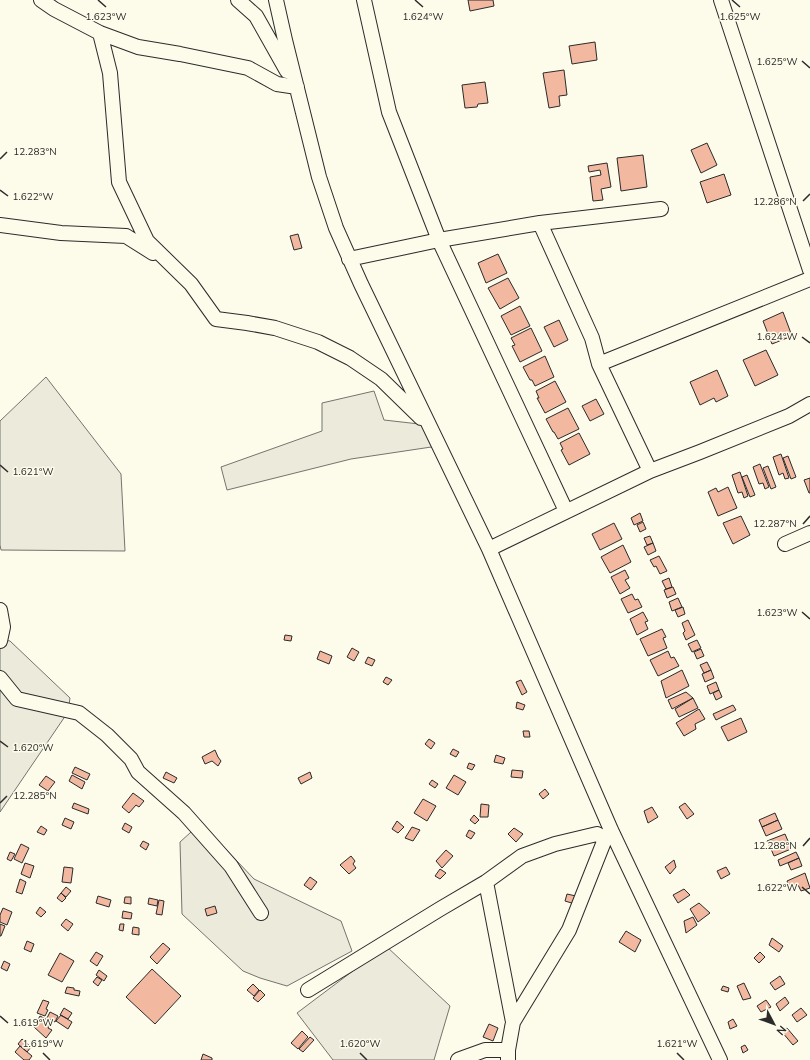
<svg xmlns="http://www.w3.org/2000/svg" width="810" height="1060" viewBox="0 0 810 1060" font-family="'Nunito Sans',sans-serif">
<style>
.green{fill:#ecebdb;stroke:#74746e}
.building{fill:#f2b8a0;stroke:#2b2b2b}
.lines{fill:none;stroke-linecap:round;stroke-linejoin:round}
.minor-casing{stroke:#2b2b2b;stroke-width:16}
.minor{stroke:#fdfbea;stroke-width:14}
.ticks{fill:none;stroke:#2b2b2b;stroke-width:1.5}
.ticks-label{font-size:10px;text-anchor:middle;fill:#2b2b2b;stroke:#fdfbea;stroke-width:3;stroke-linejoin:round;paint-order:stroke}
</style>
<rect width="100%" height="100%" fill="#fdfbea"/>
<!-- green -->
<path class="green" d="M46,377L121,474L125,551L1,550L0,545V421Z
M374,391L384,420L428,425L438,446L351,459L227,490L221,467L322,431V403Z
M0,639L10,641L70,698L68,712L0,812Z
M201,823L254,879L341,921L352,951L287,986L260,978L243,971L182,914L180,842Z
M386,946L450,1006L434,1060H333L297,1013Z"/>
<!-- building -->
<path class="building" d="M468,0H493L494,6L470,11Z
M595,42L597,60L572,64L569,46Z
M564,70L567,95L559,96L560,106L549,108L543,73Z
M485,82L488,103L478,104L477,107L465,108L462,85Z
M707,143L717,165L701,173L691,150Z
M643,155L647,187L621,191L617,158Z
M607,163L611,187L601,189L603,200L593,201L590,177L601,175L600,170L589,172L588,166Z
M724,174L731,195L707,203L700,182Z
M298,234L302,248L294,250L290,236Z
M498,254L507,273L486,283L478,263Z
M508,278L519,298L500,309L488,288Z
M520,306L530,326L511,335L501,316Z
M783,312L792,336L772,344L763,321Z
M559,320L568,340L554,347L544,327Z
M531,328L542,351L520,362L512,346L515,345L511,338Z
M766,350L778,375L755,386L743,360Z
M545,356L554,377L535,386L532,380H530L523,367Z
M717,370L728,396L716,402L714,398L700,405L690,382Z
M555,381L566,402L545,413L537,398H539L536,391Z
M596,399L604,414L590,421L582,406Z
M568,408L579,429L558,439L554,432H553L546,419Z
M579,433L590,454L569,465L561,450L563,449L560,443Z
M781,454L789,478L785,479L783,473L779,475L773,457Z
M788,456L796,477L791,479L783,458Z
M760,464L769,487L765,489L763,483L759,484L753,467Z
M768,466L776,487L771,489L763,468Z
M740,472L748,496L744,498L742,492L738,493L732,475Z
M747,475L755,495L750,497L742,477Z
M810,478V493H809L804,480Z
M728,487L737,508L718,516L708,492L716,488L718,492Z
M640,513L643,521L634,525L631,518Z
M741,516L750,535L733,544L723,523Z
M643,522L646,529L640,532L637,525Z
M614,523L622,539L600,550L592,534Z
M650,536L653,543L647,545L644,538Z
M653,543L656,551L648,555L644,547Z
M623,545L631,562L610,573L601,557Z
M659,556L667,571L660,574L656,566L654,567L650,560Z
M625,570L629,578L625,580L630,588L620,594L611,577Z
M669,578L672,587L666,589L662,581Z
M673,587L676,594L667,598L664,590Z
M632,594L635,600L638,599L642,607L628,613L621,599Z
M678,598L682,607L672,611L669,602Z
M683,607L685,614L678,617L675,610Z
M643,612L648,621L645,622L648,629L637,635L630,619Z
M688,620L695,635L686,640L683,633L685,631L682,623Z
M662,629L666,637L663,638L667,648L648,656L640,639Z
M285,635L292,636L291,641L284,640Z
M697,640L701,648L692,652L688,644Z
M352,648L359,652L354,661L347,657Z
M701,649L704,656L697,659L694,652Z
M320,651L332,656L329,664L317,659Z
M668,651L671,658L674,657L679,666L658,676L650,660Z
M368,657L375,660L372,666L365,663Z
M707,662L711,670L704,673L700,665Z
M682,670L689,686L666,698L661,681Z
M711,670L714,678L705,682L702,674Z
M386,677L392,680L388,685L383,682Z
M521,680L527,692L522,695L516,682Z
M716,682L719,690L710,694L707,686Z
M719,690L722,697L716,700L713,693Z
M686,692L693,698L672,709L668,700Z
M693,698L698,708L679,717L675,709Z
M517,702L525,705L523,710L516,708Z
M733,705L736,710L716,720L713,714Z
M699,709L705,719L695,724L696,729L684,736L676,723Z
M741,718L747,732L728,741L721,727Z
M523,731H529L530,737H524Z
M429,739L435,743L431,749L425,744Z
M453,749L459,752L456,757L450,754Z
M215,750L218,757L221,761L218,766L212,761L205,764L202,757Z
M496,755L505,758L503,764L494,762Z
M469,763L475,765L472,770L467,768Z
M75,767L90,774L87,780L72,773Z
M512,770L523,771L522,778L511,777Z
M166,772L177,778L174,783L163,778Z
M310,772L312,778L301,784L298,778Z
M72,775L85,782L82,789L69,781Z
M454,775L466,782L458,795L446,788Z
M46,776L55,782L48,791L39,785Z
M432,780L438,784L435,788L429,784Z
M545,789L549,794L543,799L539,794Z
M133,793L144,801L139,807L136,805L129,813L122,807Z
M423,799L436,806L427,821L414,813Z
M74,803L89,809L88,814L72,808Z
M685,803L694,814L687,819L679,807Z
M481,804L489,805L488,817H480Z
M652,807L658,817L648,823L644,811Z
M775,813L778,820L762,827L759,820Z
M474,815L479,820L475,824L470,820Z
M65,818L74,822L71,829L62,825Z
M778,820L782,829L766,836L762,827Z
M397,821L404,827L398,833L392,829Z
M125,823L132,827L129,833L122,829Z
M41,826L47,830L44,835L37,832Z
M412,827L420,830L413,841L405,838Z
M514,828L523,834L516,842L508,834Z
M469,830L475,833L471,839L466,836Z
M785,834L788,841L771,849L767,841Z
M143,841L149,844L146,850L140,846Z
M788,841L791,849L774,856L771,849Z
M21,844L29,848L22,863L14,859Z
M446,850L453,856L442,868L436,861Z
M10,852L15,854L11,861L7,859Z
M796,852L799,858L780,866L778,860Z
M351,856L355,861L353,864L356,868L349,874L340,865Z
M799,858L802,866L791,870L788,863Z
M674,860L676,867L670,874L665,867Z
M25,863L34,866L30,878L21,874Z
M64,867L73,868L71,883L62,882Z
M726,867L730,874L721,879L717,871Z
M440,869L446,873L440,879L435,876Z
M805,873L810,888L801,891L798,885L790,889L787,881Z
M310,877L317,882L311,890L304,885Z
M20,879L26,882L22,894L16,892Z
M66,887L71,891L66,897L61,893Z
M684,889L690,895L678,903L673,895Z
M61,893L66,898L62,902L57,898Z
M567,894L576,896L575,904L565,901Z
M98,896L111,900L109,907L96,903Z
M125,897H131V904L124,903Z
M149,898L158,900L157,906L148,904Z
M159,900L164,901L162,915L156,914Z
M699,903L710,913L698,922L690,909Z
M215,906L217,913L207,916L205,909Z
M40,907L46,912L41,917L36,913Z
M3,908L12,912L7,925L0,922V915Z
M123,911L132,913L131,919L122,918Z
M693,917L697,925L686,933L684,921Z
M66,919L73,924L68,931L61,925Z
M0,924L5,926L1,936H0Z
M120,924H124L123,931L119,930Z
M133,927L139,928V935L132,934Z
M626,931L641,940L635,952L619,942Z
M772,938L783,946L779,952L769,945Z
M27,941L34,944L31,952L24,949Z
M163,943L170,949L157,964L150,957Z
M96,952L103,956L97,966L90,961Z
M760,952L765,957L759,963L754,958Z
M60,953L74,961L62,982L48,975Z
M4,961L10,964L7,971L1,968Z
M152,969L181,996L155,1024L126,997Z
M99,970L107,976L104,981L96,975Z
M780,976L785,984L775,990L770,983Z
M97,977L102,980L98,986L93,982Z
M744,983L751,998L743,1000L737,986Z
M253,984L259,990L254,996L247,990Z
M723,986L729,988L728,992L721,990Z
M67,987L74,988V990L80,991L79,996L65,993Z
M260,990L265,995L258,1002L253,998Z
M785,997L789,1003L780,1011L776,1004Z
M43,1000L49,1002L46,1009L48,1010L45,1016L37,1013Z
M766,1000L771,1007L761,1012L757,1006Z
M64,1008L72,1013L68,1019L60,1015Z
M801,1008L807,1015L797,1022L792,1015Z
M50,1012L58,1016L55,1022L47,1018Z
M61,1015L72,1022L68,1029L56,1021Z
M40,1016L51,1022L48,1028L52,1030L46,1038L34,1027Z
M733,1019L737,1026L730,1029L728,1022Z
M489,1024L498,1028L493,1041L483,1037Z
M787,1028L798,1041L793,1045L782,1032Z
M302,1031L308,1037L298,1049L291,1043Z
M310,1037L314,1040L303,1052L299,1049Z
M22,1039L31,1047L27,1052L18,1044Z
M745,1045L748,1050L743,1053L741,1047Z
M20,1046L32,1056L29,1060H24L15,1052Z
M203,1054L212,1058V1060H201Z"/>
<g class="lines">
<!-- minor casing -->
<g class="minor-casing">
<path id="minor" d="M41,0L54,9L100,33L138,47L180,54L248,68L277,84L297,87
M238,0L256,16L287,71
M276,0L285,40L319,177L336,228L361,284L489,549L611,830L720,1060
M721,0L810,270
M100,33L110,73L119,182L147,241L191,284L216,319L247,323L275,328L318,342L350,358L381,379L421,418
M540,223L592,338L599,364L650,471
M0,225L61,233L126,236L153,253
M349,259L439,240L389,112L364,0
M599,364L810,279
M566,511L439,240L540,223L661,209
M785,544L810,533
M489,549L650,471L700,452L789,416L810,404
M0,610L3,627L0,641
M0,678L17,699L79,713L107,735L131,759L138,772L184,813L231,866L261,913
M486,882L513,1022
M308,990L440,909L486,882L522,856L555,844L597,834L605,839
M458,1060L460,1059L485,1050H508
M508,1060V1050L513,1022L569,930L605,839L610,831"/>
</g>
<!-- minor -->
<use href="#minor" class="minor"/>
</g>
<!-- ticks -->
<path class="ticks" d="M98,0L106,7M415,0L423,7M732,0L740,7M802,61L810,68M0,159L7,152M0,190L8,196M803,201L810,194M802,337L810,343M0,465L8,472M803,524L810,516M802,612L810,619M0,741L8,747M0,803L7,796M803,846L810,838M802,887L810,894M0,1016L8,1023M43,1053L50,1060M360,1053L367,1060M677,1053L684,1060"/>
<g class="ticks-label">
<text x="106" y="20">1.623°W</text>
<text x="423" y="20">1.624°W</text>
<text x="740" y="20">1.625°W</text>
<text x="777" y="65">1.625°W</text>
<text x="35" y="155">12.283°N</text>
<text x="33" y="200">1.622°W</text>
<text x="775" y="205">12.286°N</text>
<text x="777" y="340">1.624°W</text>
<text x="33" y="475">1.621°W</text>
<text x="775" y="527">12.287°N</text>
<text x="777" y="616">1.623°W</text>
<text x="33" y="751">1.620°W</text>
<text x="35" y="799">12.285°N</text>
<text x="775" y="849">12.288°N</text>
<text x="777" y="891">1.622°W</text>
<text x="33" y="1026">1.619°W</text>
<text x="43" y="1047">1.619°W</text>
<text x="360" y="1047">1.620°W</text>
<text x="677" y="1047">1.621°W</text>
</g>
<!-- north arrow -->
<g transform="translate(774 1024) rotate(131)" stroke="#fdfbea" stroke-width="3" paint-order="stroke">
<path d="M0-3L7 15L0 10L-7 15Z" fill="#2b2b2b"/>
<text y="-6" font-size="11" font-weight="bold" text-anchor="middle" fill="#2b2b2b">N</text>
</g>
</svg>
